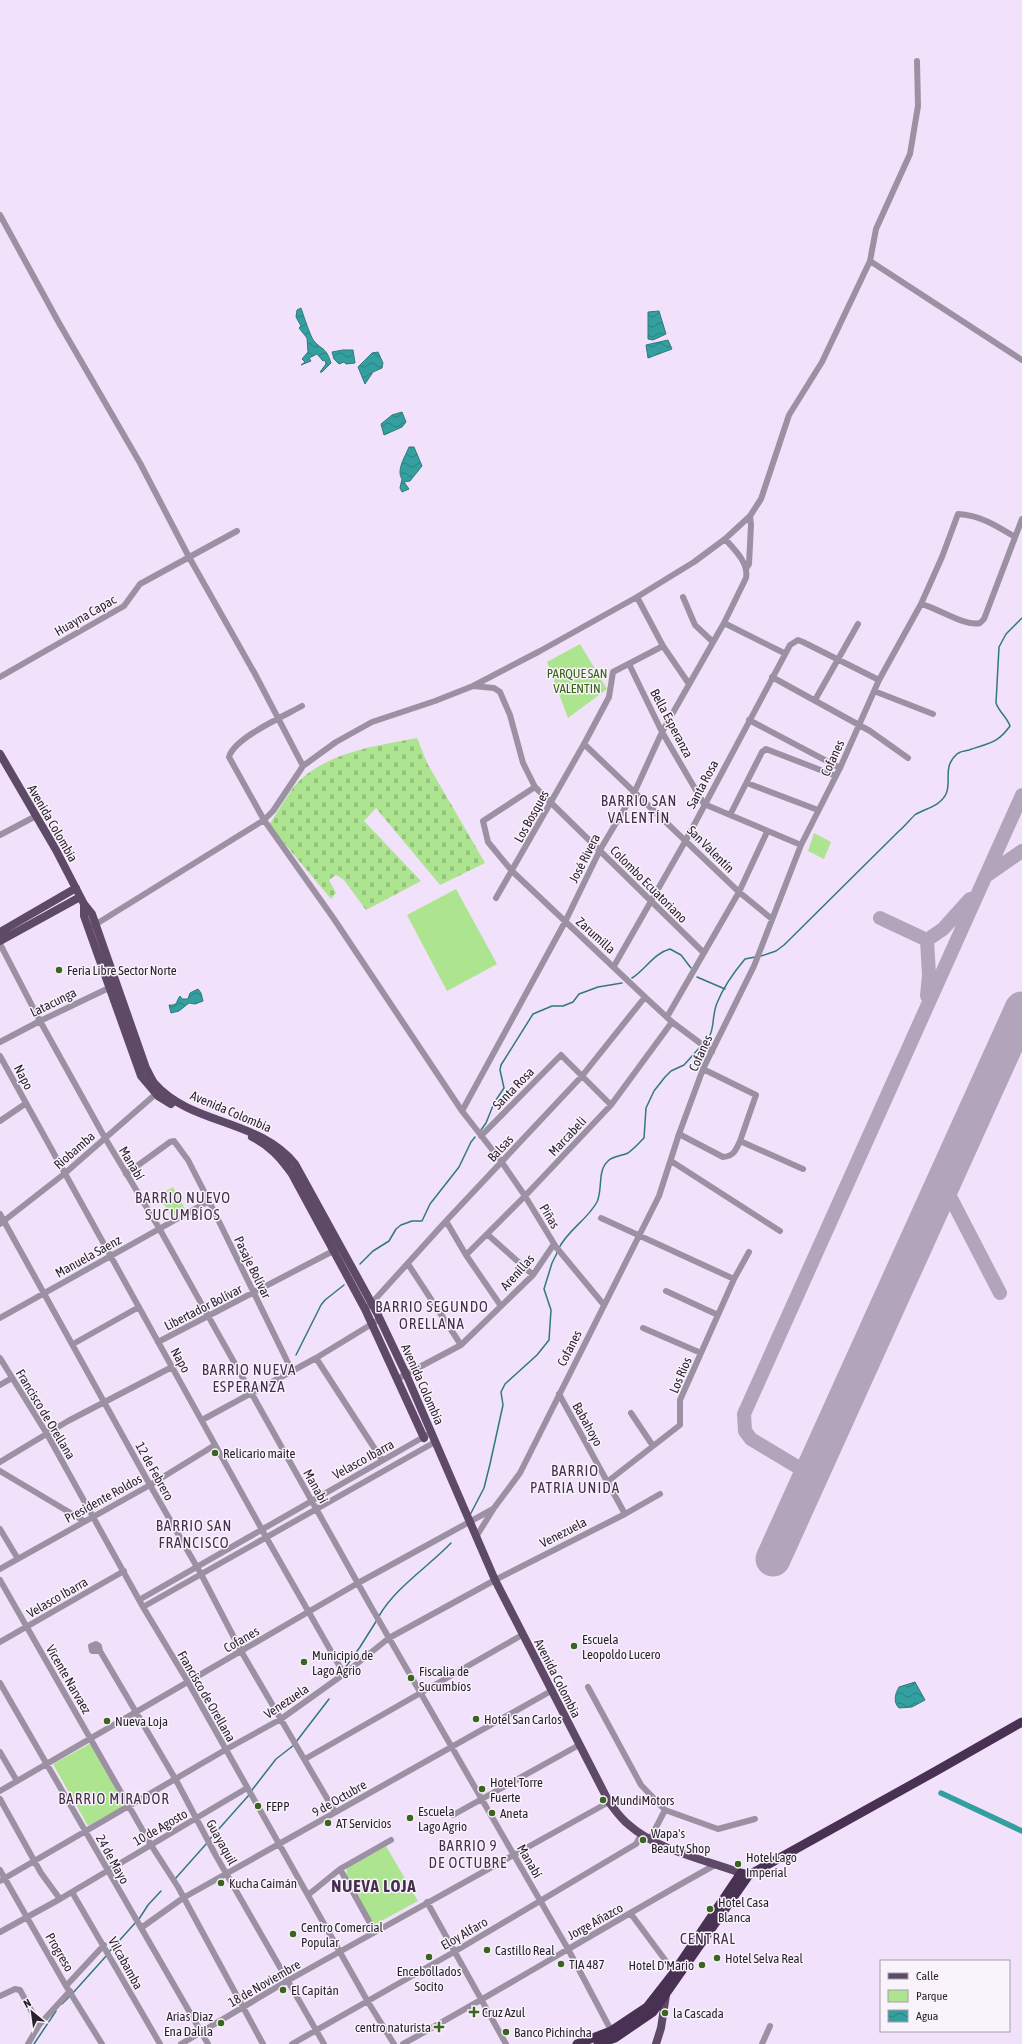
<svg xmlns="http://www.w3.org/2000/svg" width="1022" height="2044" viewBox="0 0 1022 2044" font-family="'Asap Condensed',sans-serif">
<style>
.green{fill:#ade490}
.cemetery{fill:url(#cemetery-stones)}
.water{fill:url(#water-waves);stroke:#31797d}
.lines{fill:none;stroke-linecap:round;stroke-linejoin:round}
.stream{stroke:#31797d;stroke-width:1.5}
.canal{stroke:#349f9f;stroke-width:5.5}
.taxiway{stroke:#b2a4ba;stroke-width:14}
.runway{stroke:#b2a4ba;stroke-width:35}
.minor{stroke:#9c91a2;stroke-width:6}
.major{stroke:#5e4a67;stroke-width:8}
.highway{stroke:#483152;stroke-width:9}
.poi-dot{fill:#3a6420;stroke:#f9f3fb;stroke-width:1.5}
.labels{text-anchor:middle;stroke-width:3;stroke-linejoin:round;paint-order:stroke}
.street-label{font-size:13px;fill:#291f2e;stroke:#f9f3fb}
.park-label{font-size:13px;fill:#366118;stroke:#f9f3fb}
.poi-label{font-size:13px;fill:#291f2e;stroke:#f9f3fb;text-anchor:start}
.quarter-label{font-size:15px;letter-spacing:1px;fill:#452e4e;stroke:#f9f3fb}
.district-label{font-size:17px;font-weight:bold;letter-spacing:1px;fill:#452e4e;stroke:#f9f3fb}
</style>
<defs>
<pattern id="cemetery-stones" width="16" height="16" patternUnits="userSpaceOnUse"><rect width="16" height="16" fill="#ade490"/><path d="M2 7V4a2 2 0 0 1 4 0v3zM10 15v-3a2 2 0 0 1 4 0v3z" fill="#95c37c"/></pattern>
<pattern id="water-waves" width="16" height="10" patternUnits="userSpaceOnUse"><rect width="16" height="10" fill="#349f9f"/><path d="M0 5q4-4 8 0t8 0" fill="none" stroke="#2c8182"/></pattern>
</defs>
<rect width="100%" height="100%" fill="#f2e1fa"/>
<!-- green -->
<path class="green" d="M580,644L607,689L568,718L547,662Z
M814,833L831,842L824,859L808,851Z
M456,889L497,964L447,991L407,915Z
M173,1187L185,1209L171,1217L159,1195Z
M91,1743L126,1805L88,1826L53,1764Z
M386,1846L418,1901L374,1925L346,1876L347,1868Z"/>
<!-- cemetery -->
<path class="cemetery" d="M417,738L427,763L485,863L440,885L376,808L364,821L421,881L366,910L344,880L336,875L329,880L336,893L331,899L269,825C278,812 289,791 300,780C332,751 376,746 417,738Z"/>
<!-- water -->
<path class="water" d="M301,308C303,314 311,338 314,341C323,351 326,347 331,363L322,372H320L326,364L325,360L323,361L317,354L309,358L311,361L301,365L305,362L302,359L308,352L307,338L299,328L301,326L296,317L297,310Z
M659,311L666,334L653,340L648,339V312Z
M668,340L672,349L648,358L646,345Z
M343,350H353L355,363L346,364L344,362L339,364L334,359L332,352Z
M378,352L383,363L382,368L373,372L365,384L358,367L372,353Z
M402,412L406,422L402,427L384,435L381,424L392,415Z
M409,447H414L422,466L410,481L404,482L409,489L402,492L400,488L402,479C396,470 405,457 409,447Z
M198,989L201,993L203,1001L195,1004L189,1003L179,1011L171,1013L169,1005C178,1006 176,1001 180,996L182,999H188L190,993Z
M915,1682L925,1700L912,1707L899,1708C893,1702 895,1694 899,1687Z"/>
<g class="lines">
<!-- stream -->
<path class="stream" d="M761,956L776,951L784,945L899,831C904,827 913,816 916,814C927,808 940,806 946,794C952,781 942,767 957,754C960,751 965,751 969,750C989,743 997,744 1010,726C1007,717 999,712 996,703L999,647L1006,634L1022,618
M697,977L725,989
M632,978C645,970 654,953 670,949L681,955L691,968
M704,1043C716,1033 711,1017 717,1003C723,988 734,972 745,959L755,957
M481,1130L486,1123L494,1103L504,1088L500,1070L501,1065L533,1014L552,1006H563L573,1002L579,994L598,987L622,983
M559,1248C568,1230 587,1220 597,1202C603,1189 597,1171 608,1161C613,1156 622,1156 628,1153C634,1149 639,1143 644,1138L646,1108L654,1091L665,1077L671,1071L684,1065L701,1046
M360,1264L373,1251L389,1241L396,1229L401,1225L412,1221H422L430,1204L459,1167L471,1142L475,1137
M296,1355L321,1305L325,1300L344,1285
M470,1515L484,1488L490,1464L503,1405L501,1392L505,1384L537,1355L549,1340L551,1310L544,1289L552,1263L558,1251
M379,1616C396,1587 428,1567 451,1543
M345,1668L360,1647L377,1620
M296,1742L329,1699
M252,1790L276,1759L294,1745
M209,1840L249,1795
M175,1879L207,1843
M139,1919L148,1905L161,1891
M109,1952L136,1922
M72,1994L107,1955
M62,2004L70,1996
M34,2044L56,2011"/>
<!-- canal -->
<path class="canal" d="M941,1793L1022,1831"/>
<!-- taxiway -->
<path class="taxiway" d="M986,876L1022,851
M880,918L927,940
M927,996L929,975L927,940L943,929L970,899
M943,1183L1000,1293
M811,1475L751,1439L745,1431L744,1414L1022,795"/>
<!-- runway -->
<path class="runway" d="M773,1559L1022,1009"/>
<!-- minor -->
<path class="minor" d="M0,215L59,323L140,463L189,557L255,674L303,766
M870,261L1022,360
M746,569L749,564L751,525L750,516
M637,597L663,646L689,684
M683,597L695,625L713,642
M921,604C938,608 965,627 980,623L984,619L1022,519
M724,623L784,653
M663,646L613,672L609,697L584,744L739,892L772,919
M629,664L662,732L704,804L801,845
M0,677L124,606L140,584L237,531
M772,677L870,731L908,758
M473,686L494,688L500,692L510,715L523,763L535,787L704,953
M874,691L933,714
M815,700L858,624
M302,706C284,716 234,738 229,757L264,820L334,919L462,1111L501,1161L525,1196L556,1247L604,1305
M749,720L840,768
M747,783L818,810
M535,787L483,821L488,842L512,871L645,997L672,1022L712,1052
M730,815L762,752L766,749L836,776
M0,835L36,816
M496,898L584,744
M93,926L264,820L273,811L303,766L336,742L372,722L435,701L473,686L540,651L637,597L694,562L725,539L750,516L761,499L789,415L822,362L870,261L876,229L910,154L918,106L917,61
M0,944L40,1021L105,1138L159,1228L370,1605L568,1949L613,2034
M614,966L686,840L790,645L798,640L803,642L879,680
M667,1017L739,892L767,832
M0,1042L40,1021L113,986
M0,1056L266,1537L344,1674
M703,1069L756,1095L740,1141L803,1169
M462,1111L565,922L600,850L635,791L662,732L724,623L746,578C749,563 734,549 725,539
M0,1121L25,1104
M679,1134L723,1157C734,1156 736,1150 740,1141
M481,1136L561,1055L611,1105
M671,1161L780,1231
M126,1174L170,1142L174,1141L188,1160L209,1201L292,1371
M0,1214L150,1485L201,1574L241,1651L335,1812
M601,1218L734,1279
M446,1221L466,1255L501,1306
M0,1224L64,1174L158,1092
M487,1234L533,1275
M466,1255L525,1196L611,1105L672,1022
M408,1264L461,1345
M666,1291L718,1315
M369,1306L446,1221L582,1076L645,997
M0,1318L209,1201
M643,1328L701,1353
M158,1342L337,1249
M73,1344L139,1307
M0,1358L47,1434L143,1607L188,1682L368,2002L394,2044
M316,1358L382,1460
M397,1379L461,1345L533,1275L554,1244
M0,1385L12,1378
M559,1394L625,1514L660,1494
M631,1413L653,1446
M202,1420L316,1358L380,1319
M0,1462L68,1421L172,1367
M0,1471L84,1521
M607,1482L680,1425V1400L734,1279L749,1252
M0,1529L18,1559
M476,1537L494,1508L520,1473L659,1196L679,1134L703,1069L754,966L801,845L840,768L879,680L921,604L942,557L958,514C980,515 997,526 1015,537
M0,1569L150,1485L215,1445
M0,1580L151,1845L178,1887L263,2044
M139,1600L427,1435
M143,1607L435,1442
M0,1642L124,1571
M100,1651H92L91,1646L96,1644L99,1646L100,1651L176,1780L215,1854L324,2044
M0,1683L208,2044
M588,1687L641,1785L665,1810L718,1829L755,1819
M0,1752L17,1781
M305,1759L522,1635
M0,1791L358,1583L493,1509
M0,1799L41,1873L60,1899
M453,1815L579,1745
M650,1839L665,1810
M340,1869L375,1932
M0,1870L66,1986L102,2044
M0,1881L225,1750L281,1719L344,1674L389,1638L495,1580L625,1514
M72,1892L160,2044
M308,1895L340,1869L391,1840
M427,1902L506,2044
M631,1914L674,1972
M141,1928L183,1898L551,1691
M0,1932L60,1899L247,1788
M66,1986L104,1945
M0,1996L15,1989L20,1990L39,2025
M28,2044L39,2025L70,1991
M181,2044L287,1981L609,1802
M292,2044L454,1952L636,1844L641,1835
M403,2044C508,1986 610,1923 715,1865
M762,2044L770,2026"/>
<!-- major -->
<path class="major" d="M0,754L56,850L84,904L92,914L146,1068C149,1073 151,1079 155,1084C191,1125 259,1119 295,1164L377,1313L406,1374L495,1580L609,1802C615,1810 621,1819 629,1825C657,1850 706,1860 741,1873
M84,904V916L141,1076L158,1096L171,1104
M0,932L76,888
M0,941L80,897
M252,1137C270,1146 280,1157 292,1174L365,1309L424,1438
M656,2044L661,2028L666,1995"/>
<!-- highway -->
<path class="highway" d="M577,2044L611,2031L647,2007L672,1975L741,1873L749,1875
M598,2044L615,2038L653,2012L749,1875L936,1771L1022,1722"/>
</g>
<!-- markers -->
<g class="poi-dot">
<circle cx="59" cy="970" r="4"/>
<circle cx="215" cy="1453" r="4"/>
<circle cx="574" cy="1646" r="4"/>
<circle cx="304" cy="1662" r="4"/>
<circle cx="411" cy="1678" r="4"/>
<circle cx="476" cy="1719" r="4"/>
<circle cx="107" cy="1721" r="4"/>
<circle cx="482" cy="1789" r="4"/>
<circle cx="603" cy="1800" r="4"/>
<circle cx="258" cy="1806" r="4"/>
<circle cx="492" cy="1813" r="4"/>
<circle cx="410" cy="1818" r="4"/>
<circle cx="328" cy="1823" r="4"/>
<circle cx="643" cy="1840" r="4"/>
<circle cx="738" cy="1864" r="4"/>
<circle cx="221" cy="1883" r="4"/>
<circle cx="710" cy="1909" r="4"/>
<circle cx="293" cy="1934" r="4"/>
<circle cx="487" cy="1950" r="4"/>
<circle cx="429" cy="1957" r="4"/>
<circle cx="717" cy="1958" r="4"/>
<circle cx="561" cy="1964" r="4"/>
<circle cx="702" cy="1965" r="4"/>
<circle cx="283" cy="1990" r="4"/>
<path d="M472 2006h4v4h4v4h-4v4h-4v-4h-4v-4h4z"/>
<circle cx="665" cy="2013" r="4"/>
<circle cx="221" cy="2023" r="4"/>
<path d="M437 2021h4v4h4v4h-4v4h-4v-4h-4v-4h4z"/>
<circle cx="506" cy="2032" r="4"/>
</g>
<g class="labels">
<!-- street labels -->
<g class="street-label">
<text transform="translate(85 615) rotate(-30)" y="5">Huayna Capac</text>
<text transform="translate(672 723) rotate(62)" y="5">Bella Esperanza</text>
<text transform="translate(832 758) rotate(-65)" y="5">Cofanes</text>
<text transform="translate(702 784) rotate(-62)" y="5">Santa Rosa</text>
<text transform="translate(531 816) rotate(-61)" y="5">Los Bosques</text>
<text transform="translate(53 823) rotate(60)" y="5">Avenida Colombia</text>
<text transform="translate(711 849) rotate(45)" y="5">San Valentín</text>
<text transform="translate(584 858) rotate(-63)" y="5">José Rivera</text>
<text transform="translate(649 884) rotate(45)" y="5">Colombo Ecuatoriano</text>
<text transform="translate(596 935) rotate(42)" y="5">Zarumilla</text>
<text transform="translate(53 1002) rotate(-26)" y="5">Latacunga</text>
<text transform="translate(700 1053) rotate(-65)" y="5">Cofanes</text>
<text transform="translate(24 1077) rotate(62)" y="5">Napo</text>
<text transform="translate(513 1088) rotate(-46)" y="5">Santa Rosa</text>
<text transform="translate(231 1111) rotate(23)" y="5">Avenida Colombia</text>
<text transform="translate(567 1136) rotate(-47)" y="5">Marcabeli</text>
<text transform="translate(500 1148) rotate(-47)" y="5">Balsas</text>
<text transform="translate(74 1150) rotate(-41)" y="5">Riobamba</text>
<text transform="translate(132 1163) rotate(59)" y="5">Manabí</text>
<text transform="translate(550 1216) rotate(59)" y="5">Piñas</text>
<text transform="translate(88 1256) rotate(-29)" y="5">Manuela Saenz</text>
<text transform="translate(253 1267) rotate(64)" y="5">Pasaje Bolívar</text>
<text transform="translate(517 1272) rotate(-48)" y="5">Arenillas</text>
<text transform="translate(203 1307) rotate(-27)" y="5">Libertador Bolívar</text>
<text transform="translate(569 1348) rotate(-63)" y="5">Cofanes</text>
<text transform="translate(181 1360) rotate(61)" y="5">Napo</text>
<text transform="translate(680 1375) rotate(-67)" y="5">Los Rios</text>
<text transform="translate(423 1384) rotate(66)" y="5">Avenida Colombia</text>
<text transform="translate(46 1414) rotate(59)" y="5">Francisco de Orellana</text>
<text transform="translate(588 1424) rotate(61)" y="5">Babahoyo</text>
<text transform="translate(363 1459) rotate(-29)" y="5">Velasco Ibarra</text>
<text transform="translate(155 1471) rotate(61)" y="5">12 de Febrero</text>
<text transform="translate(316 1486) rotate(61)" y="5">Manabí</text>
<text transform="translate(103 1498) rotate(-29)" y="5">Presidente Roldos</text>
<text transform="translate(563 1532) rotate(-27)" y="5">Venezuela</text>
<text transform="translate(57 1597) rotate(-30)" y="5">Velasco Ibarra</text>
<text transform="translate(241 1639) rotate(-30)" y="5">Cofanes</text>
<text transform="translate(558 1678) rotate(63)" y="5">Avenida Colombia</text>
<text transform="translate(69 1679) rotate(60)" y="5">Vicente Narvaez</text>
<text transform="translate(207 1696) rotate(60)" y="5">Francisco de Orellana</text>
<text transform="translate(286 1701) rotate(-34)" y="5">Venezuela</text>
<text transform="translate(339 1798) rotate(-30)" y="5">9 de Octubre</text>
<text transform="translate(160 1827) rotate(-30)" y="5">10 de Agosto</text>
<text transform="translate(222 1842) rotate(61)" y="5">Guayaquil</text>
<text transform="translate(113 1859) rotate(61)" y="5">24 de Mayo</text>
<text transform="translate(530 1861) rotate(60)" y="5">Manabí</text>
<text transform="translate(595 1921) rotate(-29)" y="5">Jorge Añazco</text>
<text transform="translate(464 1933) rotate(-30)" y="5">Eloy Alfaro</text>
<text transform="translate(60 1952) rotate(60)" y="5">Progreso</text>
<text transform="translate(126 1963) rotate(61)" y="5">Vilcabamba</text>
<text transform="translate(264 1983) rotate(-30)" y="5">18 de Noviembre</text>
</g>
<!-- park labels -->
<g class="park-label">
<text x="577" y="678">PARQUE SAN<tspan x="577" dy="15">VALENTIN</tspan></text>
</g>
<!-- poi labels -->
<g class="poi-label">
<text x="67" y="975">Feria Libre Sector Norte</text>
<text x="223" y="1458">Relicario maite</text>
<text x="582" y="1644">Escuela<tspan x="582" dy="15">Leopoldo Lucero</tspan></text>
<text x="312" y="1660">Municipio de<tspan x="312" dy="15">Lago Agrio</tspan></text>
<text x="419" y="1676">Fiscalia de<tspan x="419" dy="15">Sucumbíos</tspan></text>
<text x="484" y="1724">Hotel San Carlos</text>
<text x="115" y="1726">Nueva Loja</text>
<text x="490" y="1787">Hotel Torre<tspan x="490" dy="15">Fuerte</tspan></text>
<text x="611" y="1805">MundiMotors</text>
<text x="266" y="1811">FEPP</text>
<text x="418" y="1816">Escuela<tspan x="418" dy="15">Lago Agrio</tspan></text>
<text x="500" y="1818">Aneta</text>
<text x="336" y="1828">AT Servicios</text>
<text x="651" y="1838">Wapa's<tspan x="651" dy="15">Beauty Shop</tspan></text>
<text x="746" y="1862">Hotel Lago<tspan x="746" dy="15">Imperial</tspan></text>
<text x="229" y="1888">Kucha Caimán</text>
<text x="718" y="1907">Hotel Casa<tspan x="718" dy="15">Blanca</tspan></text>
<text x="301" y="1932">Centro Comercial<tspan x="301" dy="15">Popular</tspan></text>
<text x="495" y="1955">Castillo Real</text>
<text x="725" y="1963">Hotel Selva Real</text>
<text x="569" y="1969">TIA 487</text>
<text x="694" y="1970" text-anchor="end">Hotel D'Mario</text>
<text x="429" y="1976" text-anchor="middle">Encebollados<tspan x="429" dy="15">Socito</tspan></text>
<text x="291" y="1995">El Capitán</text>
<text x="482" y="2017">Cruz Azul</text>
<text x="673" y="2018">la Cascada</text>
<text x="213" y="2021" text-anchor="end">Arias Diaz<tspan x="213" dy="15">Ena Dalila</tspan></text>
<text x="431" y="2032" text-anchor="end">centro naturista</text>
<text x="514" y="2037">Banco Pichincha</text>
</g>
<!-- quarter labels -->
<g class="quarter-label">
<text x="639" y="806">BARRIO SAN<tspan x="639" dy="17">VALENTÍN</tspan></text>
<text x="183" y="1203">BARRIO NUEVO<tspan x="183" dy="17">SUCUMBÍOS</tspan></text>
<text x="432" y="1312">BARRIO SEGUNDO<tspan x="432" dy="17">ORELLANA</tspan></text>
<text x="249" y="1375">BARRIO NUEVA<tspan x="249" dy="17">ESPERANZA</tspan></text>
<text x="575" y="1476">BARRIO<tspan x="575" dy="17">PATRIA UNIDA</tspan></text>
<text x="194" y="1531">BARRIO SAN<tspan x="194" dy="17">FRANCISCO</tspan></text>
<text x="114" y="1804">BARRIO MIRADOR</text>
<text x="468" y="1851">BARRIO 9<tspan x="468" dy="17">DE OCTUBRE</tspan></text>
<text x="708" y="1944">CENTRAL</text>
</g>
<!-- district labels -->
<g class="district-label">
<text x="374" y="1892">NUEVA LOJA</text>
</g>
</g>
<!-- legend -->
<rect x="880" y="1960" width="130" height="72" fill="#f9f3fb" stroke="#a69ea9"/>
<rect x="888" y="1973" width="20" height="6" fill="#5e4a67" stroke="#a69ea9"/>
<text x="916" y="1980" font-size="12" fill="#291f2e">Calle</text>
<rect x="888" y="1990" width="20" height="12" fill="#ade490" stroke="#a69ea9"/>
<text x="916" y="2000" font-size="12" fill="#291f2e">Parque</text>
<rect x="888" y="2010" width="20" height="12" fill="url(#water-waves)" stroke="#a69ea9"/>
<text x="916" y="2020" font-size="12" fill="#291f2e">Agua</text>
<!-- north arrow -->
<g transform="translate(32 2012) rotate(331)" stroke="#f9f3fb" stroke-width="3" paint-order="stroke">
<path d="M0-3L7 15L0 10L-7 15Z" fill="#291f2e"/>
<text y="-6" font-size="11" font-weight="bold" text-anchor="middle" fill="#291f2e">N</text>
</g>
</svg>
